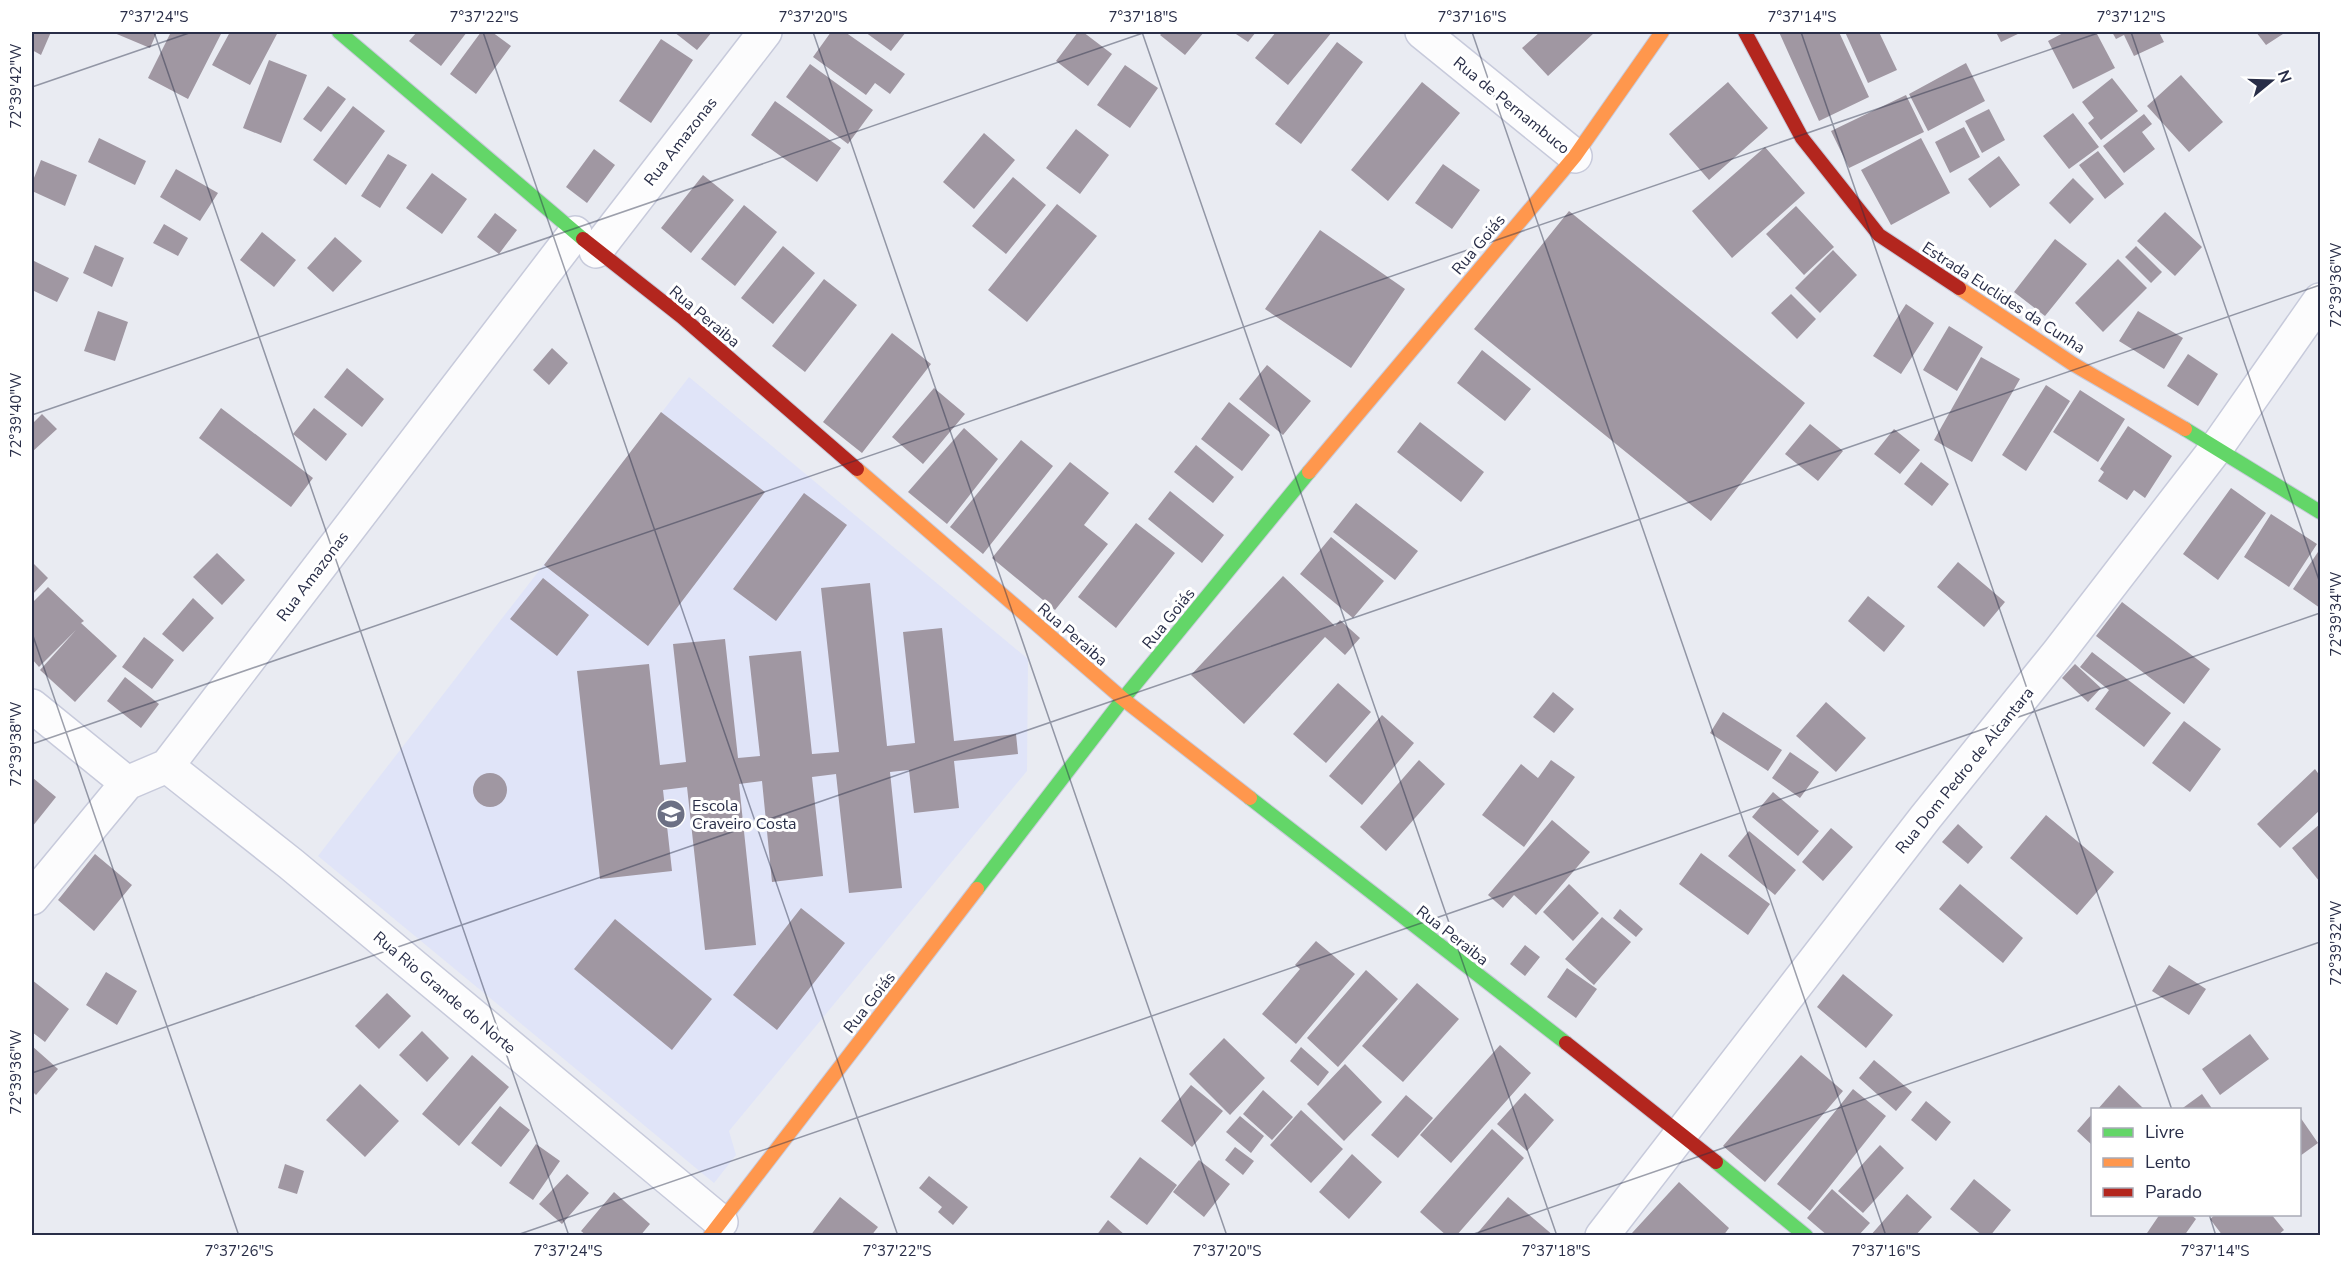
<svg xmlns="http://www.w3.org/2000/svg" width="2352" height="1267" viewBox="0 0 2352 1267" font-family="'Nunito Sans',sans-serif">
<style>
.built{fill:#e0e4f8}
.building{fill:#a097a2}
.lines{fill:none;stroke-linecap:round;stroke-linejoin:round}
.street-casing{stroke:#c7cadb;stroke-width:36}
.fast-casing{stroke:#c7cadb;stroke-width:16}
.slow-casing{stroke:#c7cadb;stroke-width:16}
.jam-casing{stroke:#c7cadb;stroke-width:16}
.street{stroke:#fcfcfd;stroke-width:33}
.fast{stroke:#63d668;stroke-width:14}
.slow{stroke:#ff974d;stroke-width:14}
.jam{stroke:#b3261e;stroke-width:14}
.ticks{fill:none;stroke:#292e48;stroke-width:1.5;stroke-opacity:0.45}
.labels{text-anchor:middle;stroke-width:6;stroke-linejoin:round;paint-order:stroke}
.street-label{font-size:16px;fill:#292e48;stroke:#fff}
.poi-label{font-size:16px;fill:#292e48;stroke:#fff;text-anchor:start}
.neatline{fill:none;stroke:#292e48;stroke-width:2}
.ticks-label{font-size:15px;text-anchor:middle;fill:#292e48}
</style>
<rect width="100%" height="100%" fill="#e9ebf2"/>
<!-- built -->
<path class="built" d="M689,377L1028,659L1027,771L729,1131L736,1155L714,1183L318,856Z"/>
<!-- building -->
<path class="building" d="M32,32H51L41,55L32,50Z
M112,32H157L150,48Z
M171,32H222L188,99L148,78Z
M230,32H278L250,85L212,65Z
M417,32H467L441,66L409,41Z
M481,32H492L511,46L476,94L450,74Z
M674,32H712L697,50Z
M831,32H845L905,74L890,94L875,83L866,95L813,57Z
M865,32H906L891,51Z
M1078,32H1083L1112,54L1088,86L1056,61Z
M1163,32H1204L1185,55L1160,35Z
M1233,32H1256L1248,42Z
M1276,32H1332L1288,85L1255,58Z
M1540,32H1595L1548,76L1522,48Z
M1779,32H1839L1869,97L1819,121Z
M1845,32H1879L1897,70L1868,83Z
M1996,32H2022L2001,42Z
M2065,32H2096L2115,68L2073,89L2048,41Z
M2112,32H2159L2164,42L2134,56L2124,35L2116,39Z
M2256,32H2286L2266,45Z
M661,39L693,60L651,123L619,101Z
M1337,42L1363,62L1301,144L1275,124Z
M269,60L307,75L281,143L243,128Z
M1966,63L1985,101L1928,131L1909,94Z
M810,64L873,110L848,144L786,97Z
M1125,65L1158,88L1130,128L1097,105Z
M2181,75L2223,122L2189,152L2147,106Z
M2112,78L2138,111L2101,140L2088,123L2094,118L2082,102Z
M1422,82L1460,113L1388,201L1351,170Z
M1728,82L1768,128L1709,180L1669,134Z
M328,86L346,99L321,132L303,119Z
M1906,95L1924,132L1849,168L1831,131Z
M775,101L841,148L817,182L751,135Z
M353,106L385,131L346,185L313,160Z
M1989,109L2005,140L1982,153L1965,121Z
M2073,113L2099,147L2069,169L2043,136Z
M2144,114L2152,124L2142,132L2155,149L2124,173L2103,146Z
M1964,127L1980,157L1950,173L1935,142Z
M1076,129L1109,155L1080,194L1046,168Z
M984,133L1015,160L974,209L943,182Z
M99,138L146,161L135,185L88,162Z
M1921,138L1950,193L1891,225L1861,170Z
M1765,147L1805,193L1732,258L1692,211Z
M594,149L615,165L587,203L566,187Z
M2098,151L2124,184L2105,199L2079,165Z
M388,154L407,165L380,208L361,196Z
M1999,156L2020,185L1990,208L1968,179Z
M41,160L77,175L65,206L32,191V183Z
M1443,164L1480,190L1452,229L1415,203Z
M176,169L218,193L200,221L160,197Z
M432,173L467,199L442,234L406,208Z
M703,175L734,200L691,253L661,228Z
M1013,177L1046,205L1006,254L972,226Z
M2073,178L2094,199L2070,224L2049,203Z
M1057,204L1097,236L1027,322L988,290Z
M744,205L777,232L735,286L701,259Z
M1796,206L1834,247L1804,275L1766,234Z
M1569,211L1805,403L1711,521L1474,329Z
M2165,212L2202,247L2175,276L2137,241Z
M495,213L517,230L499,254L477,237Z
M164,224L188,238L178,256L153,243Z
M1320,230L1405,289L1351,368L1265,309Z
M262,232L296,260L274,287L240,260Z
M335,237L362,261L333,292L307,268Z
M2055,239L2087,264L2045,316L2014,292Z
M95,245L124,258L112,287L83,273Z
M783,246L815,273L773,324L741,298Z
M2136,246L2162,272L2151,283L2125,257Z
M1833,250L1857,275L1820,313L1795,288Z
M2118,259L2147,288L2103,332L2075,303Z
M32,260L69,278L57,302L32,290Z
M824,279L857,305L805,372L772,346Z
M1791,294L1816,319L1797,339L1771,313Z
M1906,304L1934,323L1901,374L1873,356Z
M98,311L128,322L115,361L84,351Z
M2138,311L2183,338L2164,369L2119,341Z
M1949,326L1983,347L1957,391L1923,370Z
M892,333L931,364L862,453L823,422Z
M552,348L568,363L549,385L533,370Z
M1482,350L1531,389L1505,421L1457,383Z
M2188,354L2218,374L2198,406L2167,386Z
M1981,357L2020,379L1972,462L1934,440Z
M1267,365L1311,401L1283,435L1239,399Z
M347,368L384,399L362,427L324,397Z
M2046,385L2070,401L2026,471L2002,455Z
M934,388L965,414L923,464L892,437Z
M2080,390L2125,419L2098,462L2053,432Z
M1229,402L1270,435L1242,471L1201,439Z
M221,408L313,478L291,507L199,438Z
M314,408L347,434L326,461L293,434Z
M661,412L765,492L648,646L544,565Z
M42,414L57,429L32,452V424Z
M1420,422L1484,472L1461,502L1397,452Z
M1810,424L1843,451L1818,481L1785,454Z
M2128,426L2172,456L2145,498L2134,490L2127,500L2098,481L2104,472L2100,469Z
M964,428L998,459L947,524L908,492Z
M1894,429L1920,450L1900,474L1874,454Z
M1021,440L1053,466L983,554L950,527Z
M1196,445L1234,477L1213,503L1174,472Z
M1070,462L1109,493L1084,525L1108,544L1055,610L992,558Z
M1921,462L1949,484L1932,506L1904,484Z
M2231,488L2266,513L2218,580L2183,554Z
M1170,491L1224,535L1202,563L1148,519Z
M804,493L847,525L776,621L733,589Z
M1356,503L1418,551L1395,580L1333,532Z
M2271,514L2317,544L2289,587L2244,557Z
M1136,523L1175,553L1116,628L1078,597Z
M1331,537L1384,581L1353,618L1300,574Z
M2320,549V608L2293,589Z
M217,553L245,580L222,605L193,577Z
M32,562L48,578L32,595Z
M1958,562L2005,602L1984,627L1937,587Z
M1283,576L1335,626L1340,620L1360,638L1345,655L1325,637L1244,724L1191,675Z
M543,578L589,615L557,656L510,619Z
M870,583L887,746L915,743L903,632L942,628L954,741L1016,734L1018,754L954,761L959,808L914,813L909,770L890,772L902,888L849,893L836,774L812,777L823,876L772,882L762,781L739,784L756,945L705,950L687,787L663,790L672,871L600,879L577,671L649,664L660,765L686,762L673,644L725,639L738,758L760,756L749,656L801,651L812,754L839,752L821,588Z
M48,587L84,621L81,623L117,656L75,702L40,670L76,630L39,667L32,659V603Z
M1868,596L1905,626L1884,652L1848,621Z
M193,598L214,618L183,652L162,634Z
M2122,602L2210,669L2184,704L2096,636Z
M144,637L174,660L152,689L122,667Z
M2092,652L2171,713L2144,747L2095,709L2109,690L2080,667Z
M2075,664L2101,688L2088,702L2062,678Z
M125,677L159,704L141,728L107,701Z
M1338,683L1371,712L1326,763L1293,734Z
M1553,692L1574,709L1554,733L1533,717Z
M1826,702L1866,738L1836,772L1796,736Z
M1723,712L1782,750L1768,771L1710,733Z
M1382,715L1414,743L1362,805L1329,776Z
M2184,721L2221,749L2190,792L2152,763Z
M1790,752L1819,772L1800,798L1772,778Z
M1419,760L1445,784L1386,851L1360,827Z
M1551,760L1575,777L1524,847L1482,815L1521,764L1538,778Z
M2315,769L2320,776V810L2280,848L2257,824Z
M473 790a17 17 0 1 1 34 0a17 17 0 1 1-34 0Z
M33,778L56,797L32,827V779Z
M1773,792L1819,831L1798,856L1752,817Z
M2046,815L2114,872L2077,915L2010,858Z
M1552,820L1590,852L1536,915L1514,895L1503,908L1488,895Z
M1958,824L1983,847L1968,864L1942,842Z
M2320,824V882L2292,848Z
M1831,828L1853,847L1823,881L1802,862Z
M1749,831L1796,870L1775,895L1728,856Z
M1701,853L1770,904L1748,935L1679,884Z
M95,854L132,885L94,931L58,900Z
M1569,884L1599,913L1573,941L1543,912Z
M1960,884L2023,938L2003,963L1939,909Z
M801,908L845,943L777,1030L733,995Z
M1620,909L1643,929L1636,937L1613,918Z
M1602,917L1631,942L1594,985L1565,959Z
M615,919L712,999L672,1050L574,969Z
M1316,941L1355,974L1296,1044L1262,1014L1300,969L1295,965Z
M1525,945L1540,957L1525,976L1510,964Z
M2169,965L2206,989L2189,1015L2152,991Z
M1567,968L1597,989L1576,1018L1547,997Z
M1366,970L1398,999L1338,1067L1307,1038Z
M106,972L137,991L117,1025L86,1005Z
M1843,974L1893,1015L1866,1048L1817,1007Z
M32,980L69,1009L45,1042L32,1032Z
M1417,983L1459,1019L1403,1082L1362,1046Z
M387,993L411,1016L379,1049L355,1026Z
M422,1031L449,1058L427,1082L399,1055Z
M2250,1034L2269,1059L2220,1095L2202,1069Z
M1224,1038L1265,1078L1230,1115L1189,1074Z
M1500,1045L1531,1073L1451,1163L1420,1135Z
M32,1046L58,1069L36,1095L32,1091Z
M1301,1047L1329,1072L1318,1086L1290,1061Z
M472,1055L509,1087L459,1146L422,1114Z
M1801,1055L1843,1091L1765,1182L1723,1146Z
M1874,1060L1912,1092L1896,1111L1859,1078Z
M1345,1064L1382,1102L1344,1141L1307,1104Z
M360,1084L399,1121L365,1157L326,1120Z
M1191,1085L1223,1111L1192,1147L1161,1121Z
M2119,1085L2143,1108L2142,1110H2097Z
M1853,1089L1886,1116L1810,1211L1777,1184Z
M1263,1090L1293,1117L1272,1140L1243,1114Z
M1525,1093L1554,1120L1527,1151L1497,1124Z
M2202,1094L2213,1110H2180Z
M1406,1095L1433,1118L1398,1158L1371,1135Z
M1926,1101L1951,1122L1936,1141L1911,1120Z
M500,1106L530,1130L501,1167L471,1143Z
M1301,1110L1343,1149L1311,1183L1270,1145Z
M2092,1114V1145L2077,1131Z
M1240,1116L1264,1136L1251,1153L1226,1132Z
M2300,1117L2318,1143L2300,1156Z
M1492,1129L1524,1158L1456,1236H1447L1420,1212Z
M536,1144L560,1161L533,1200L509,1183Z
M1880,1145L1904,1168L1863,1213L1838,1191Z
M1235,1147L1254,1161L1243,1175L1225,1160Z
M1352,1154L1382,1182L1349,1219L1319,1192Z
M1140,1157L1177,1185L1147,1225L1110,1197Z
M1199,1160L1230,1184L1204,1217L1173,1192Z
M285,1164L304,1171L297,1194L278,1188Z
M567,1174L589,1193L562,1224L539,1204Z
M929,1176L968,1207L953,1225L938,1212L942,1207L919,1188Z
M1974,1179L2011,1210L1990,1236H1983L1950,1209Z
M1679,1182L1729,1228L1723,1236H1635L1632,1233Z
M1832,1189L1870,1223L1858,1236H1828L1807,1218Z
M614,1192L650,1224L640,1236H587L581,1231Z
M1907,1194L1932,1217L1915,1236H1870Z
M840,1197L878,1227L871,1236H810Z
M1508,1197L1554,1236H1475Z
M2160,1214H2190L2196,1219L2184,1236H2145Z
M2216,1214H2271L2284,1230L2277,1236H2223L2210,1219Z
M1108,1220L1126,1236H1096Z"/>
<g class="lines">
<!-- street casing -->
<g class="street-casing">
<path id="street" d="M1422,32L1575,156
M596,251L765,32
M32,706L127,783
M167,766L291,864L721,1222
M32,898L127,783L167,766L575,233
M1602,1236L1925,818L2058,653L2217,447L2320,300"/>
</g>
<!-- fast casing -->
<g class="fast-casing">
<path id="fast" d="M339,32L583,239
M2185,429L2320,512
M1250,798L1566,1043
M977,889L1123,699L1309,472
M1716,1162L1806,1236"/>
</g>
<!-- slow casing -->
<g class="slow-casing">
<path id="slow" d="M1959,288L2073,364L2185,429
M857,469L1123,699L1250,798
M1309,472L1575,156L1662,32
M710,1236L977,889"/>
</g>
<!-- jam casing -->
<g class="jam-casing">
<path id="jam" d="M1745,32L1802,138L1879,235L1959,288
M583,239L682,317L857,469
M1566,1043L1716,1162"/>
</g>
<!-- street -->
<use href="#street" class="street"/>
<!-- fast -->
<use href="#fast" class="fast"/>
<!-- slow -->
<use href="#slow" class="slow"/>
<!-- jam -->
<use href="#jam" class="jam"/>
</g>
<!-- ticks -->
<path class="ticks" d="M154,32L569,1236M483,32L898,1236M813,32L1227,1236M1142,32L1557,1236M1472,32L1886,1236M1801,32L2172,1110M2131,32L2320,583M32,87L192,32M32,415L1146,32M32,633L239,1236M32,744L2101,32M32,1073L2320,285M2209,1214L2216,1236M514,1236L2320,613M1468,1236L2320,942"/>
<!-- icons -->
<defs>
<g id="school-disc" transform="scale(1.5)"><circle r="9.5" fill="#6c7084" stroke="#fff"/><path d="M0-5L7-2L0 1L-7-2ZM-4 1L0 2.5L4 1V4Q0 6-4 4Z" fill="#fff"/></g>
</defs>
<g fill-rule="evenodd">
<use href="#school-disc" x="671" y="814"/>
</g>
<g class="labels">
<!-- street labels -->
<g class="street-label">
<text transform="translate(1512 105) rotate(39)" y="6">Rua de Pernambuco</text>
<text transform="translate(680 141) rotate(-52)" y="6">Rua Amazonas</text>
<text transform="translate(1478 244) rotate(-50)" y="6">Rua Goiás</text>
<text transform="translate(2004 297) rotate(33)" y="6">Estrada Euclides da Cunha</text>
<text transform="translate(705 316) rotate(40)" y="6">Rua Peraiba</text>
<text transform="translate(312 576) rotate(-53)" y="6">Rua Amazonas</text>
<text transform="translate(1168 618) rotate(-51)" y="6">Rua Goiás</text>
<text transform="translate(1073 634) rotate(41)" y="6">Rua Peraiba</text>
<text transform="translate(1964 770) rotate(-51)" y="6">Rua Dom Pedro de Alcantara</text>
<text transform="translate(1453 935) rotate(38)" y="6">Rua Peraiba</text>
<text transform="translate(445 992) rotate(40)" y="6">Rua Rio Grande do Norte</text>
<text transform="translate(869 1002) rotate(-52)" y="6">Rua Goiás</text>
</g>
<!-- poi labels -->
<g class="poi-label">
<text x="692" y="811">Escola<tspan x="692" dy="18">Craveiro Costa</tspan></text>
</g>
</g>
<!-- border -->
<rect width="2352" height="1267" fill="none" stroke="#ffffff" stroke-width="66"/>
<!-- legend -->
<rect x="2091" y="1108" width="210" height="108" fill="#ffffff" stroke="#a9abb6" stroke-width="1.5"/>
<rect x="2103" y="1128" width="30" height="9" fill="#63d668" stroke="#a9abb6" stroke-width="1.5"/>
<text x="2145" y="1138" font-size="18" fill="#292e48">Livre</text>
<rect x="2103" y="1158" width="30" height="9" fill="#ff974d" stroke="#a9abb6" stroke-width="1.5"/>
<text x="2145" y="1168" font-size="18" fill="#292e48">Lento</text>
<rect x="2103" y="1188" width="30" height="9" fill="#b3261e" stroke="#a9abb6" stroke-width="1.5"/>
<text x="2145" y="1198" font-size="18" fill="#292e48">Parado</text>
<!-- north arrow -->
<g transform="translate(2271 81) rotate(71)" stroke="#ffffff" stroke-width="4.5" paint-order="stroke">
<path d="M0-4.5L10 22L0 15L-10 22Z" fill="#292e48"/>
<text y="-9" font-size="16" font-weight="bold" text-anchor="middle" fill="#292e48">N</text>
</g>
<rect x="33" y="33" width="2286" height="1201" class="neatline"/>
<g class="ticks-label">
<text x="154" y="22">7°37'24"S</text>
<text x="484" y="22">7°37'22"S</text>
<text x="813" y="22">7°37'20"S</text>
<text x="1143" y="22">7°37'18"S</text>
<text x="1472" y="22">7°37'16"S</text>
<text x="1802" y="22">7°37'14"S</text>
<text x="2131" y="22">7°37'12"S</text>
<text transform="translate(16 86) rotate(-90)" y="5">72°39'42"W</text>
<text transform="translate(2336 285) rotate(-90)" y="5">72°39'36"W</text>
<text transform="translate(16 415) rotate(-90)" y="5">72°39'40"W</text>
<text transform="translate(2336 614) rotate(-90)" y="5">72°39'34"W</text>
<text transform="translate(16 744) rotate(-90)" y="5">72°39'38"W</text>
<text transform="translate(2336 943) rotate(-90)" y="5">72°39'32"W</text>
<text transform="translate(16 1072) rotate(-90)" y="5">72°39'36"W</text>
<text x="239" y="1256">7°37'26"S</text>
<text x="568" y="1256">7°37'24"S</text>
<text x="897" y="1256">7°37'22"S</text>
<text x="1227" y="1256">7°37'20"S</text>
<text x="1556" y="1256">7°37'18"S</text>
<text x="1886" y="1256">7°37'16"S</text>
<text x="2215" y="1256">7°37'14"S</text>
</g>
</svg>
